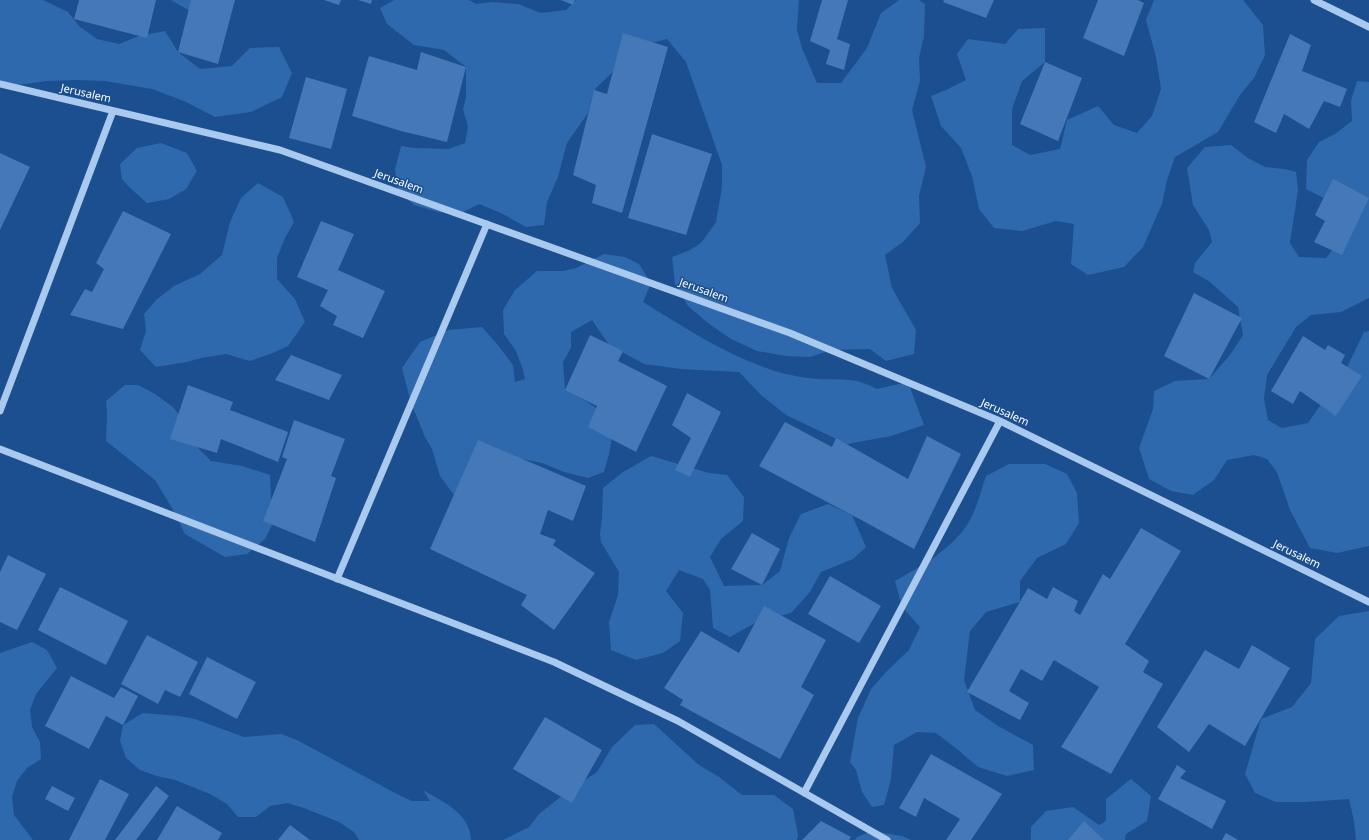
<svg xmlns="http://www.w3.org/2000/svg" width="1369" height="840" viewBox="0 0 1369 840" font-family="'Noto Sans',sans-serif">
<style>
.green{fill:#2e69ad}
.building{fill:#4478b7}
.lines{fill:none;stroke-linecap:round;stroke-linejoin:round}
.minor{stroke:#a9c9ee;stroke-width:7}
.labels{text-anchor:middle;stroke-width:3;stroke-linejoin:round;paint-order:stroke}
.street-label{font-size:11px;fill:#fff;stroke:#1b4f8f}
</style>
<rect width="100%" height="100%" fill="#1b4f8f"/>
<!-- green -->
<path class="green" d="M0,0H43L68,12L79,26L97,39L119,44L139,36L165,31L178,52L200,69L232,66L250,48L279,47L292,73L282,97L251,112L215,117L184,101L152,89L105,81L75,80L47,81L11,86H0Z
M171,0H200L188,10Z
M394,0H469L476,4L492,2L518,4L541,13L566,10L576,0H799L797,30L802,48L817,83H841L867,48L881,13L899,0H919L925,4L924,36L919,58L920,81L912,110L926,167L919,196L920,223L904,241L885,255L892,288L916,330L914,354L886,361L870,349L831,350L810,357L786,356L757,351L731,339L708,323L688,306L675,284L672,257L688,251L701,243L716,222L722,187V165L686,62L667,39L640,46L594,90L588,113L567,143L558,177L547,202L544,225L526,227L501,213L479,204L459,214L438,212L414,205L398,192L395,169L401,146L415,148L448,149L465,143L468,127L463,109L466,98V67L444,50L414,45L387,24L380,8Z
M1154,0H1243L1263,25L1265,55L1254,78L1240,95L1218,132L1175,157L1167,180L1162,204L1143,247L1124,267L1088,275L1071,264L1074,224L1056,221L1022,231L994,228L979,209L972,176L961,148L941,126L931,96L946,90L966,80L957,54L968,39L1005,44L1018,29L1045,28V62L1022,81L1012,109V145L1030,155L1060,149L1067,120L1098,106L1114,125L1137,133L1152,116L1161,89L1156,57L1146,20Z
M1357,81L1369,82V298L1341,312L1311,315L1296,327L1267,375L1264,399L1268,420L1282,428L1308,423L1347,367L1364,332L1369,331V546L1337,553L1310,548L1290,510L1277,472L1267,459L1254,455L1227,460L1214,480L1193,495L1171,491L1149,479L1139,448L1153,409L1154,391L1175,381L1209,379L1230,355L1243,335L1238,307L1210,282L1193,272L1195,263L1212,242L1209,230L1193,205L1187,168L1205,147L1231,145L1248,158L1265,167L1284,169L1296,172L1298,190L1290,243L1299,257L1326,258L1342,238L1324,198L1306,189L1307,160L1319,142L1335,134L1352,121L1351,101Z
M161,143L187,153L197,171L186,189L169,199L147,203L129,187L122,179L120,164L137,148Z
M258,183L283,197L294,222L285,238L277,258V279L295,299L305,322L288,346L273,353L250,361L226,354L201,358L187,362L156,367L140,350L146,331L144,314L156,300L174,286L200,274L222,255L230,222L241,198Z
M604,254L625,257L639,264L651,283L643,302C687,329 732,359 782,373C793,376 805,378 818,379C842,380 855,377 877,389L908,382L924,425L891,436L847,444L786,415L761,395L739,372L681,369L644,364L609,345L592,320L571,332V348L563,362L565,389C579,397 610,412 611,429C613,443 608,458 604,472L588,478L564,472L542,463L522,459L500,480L454,495L440,476L432,449L425,437L411,403L402,368L420,342L449,330L482,327L497,344L513,365L515,382L525,379L523,370L516,351L504,334L503,310L515,290L537,271H563L576,268Z
M125,385H138L155,394L173,407L189,427L198,448L211,461L242,466L270,475L272,525L265,539L247,554L225,557L185,534L172,508L155,480L106,441L107,413L106,401Z
M651,456L709,473L727,475L744,497L743,521L721,539L710,557L724,586L762,585L780,571L789,538L801,514L828,504L852,515L866,547L853,559L821,572L810,592L791,613L755,623L730,637L713,628L710,590L703,579L679,570L666,591L683,613L680,641L663,653L636,660L611,650L609,622L618,595L619,572L601,542L600,534L602,518L603,488L623,472Z
M1009,464H1045L1067,474L1077,493L1079,523L1066,544L1037,558L1020,581V602L986,612L970,631L964,680L975,710L998,726L1033,745L1034,770L1007,776L978,767L958,750L936,733L917,732L894,745L891,779L884,805L872,807L862,792L856,770L850,762L858,718L871,689L886,672L909,650L920,627L902,607L895,581C921,566 947,552 965,528C976,513 980,493 986,476Z
M1369,611V840H1356L1354,821L1349,799L1305,802H1276L1255,793L1245,774L1261,719L1292,707L1311,683L1315,639L1339,616Z
M32,642L47,650L57,668L36,694L30,710L32,727L40,742L41,759L27,768L17,781L12,797L14,815L33,840H0V653Z
M143,713L179,716L195,719L244,737L281,734L297,740L397,794L412,801H430L423,790C443,802 470,813 471,840H359L354,832L339,822L304,808L287,803L270,806L256,817H238L227,804L210,794L175,780L157,776L140,770L126,758L120,741L123,725Z
M654,724L699,765L719,777L742,795H774L793,809L798,835L797,840H503L529,827L539,814L568,791L597,772L612,747L635,725Z
M1131,779L1151,796L1147,821L1126,834L1125,840H1031V827L1046,811L1073,807L1099,825L1106,821V799Z
M872,831L902,836L911,840H855L857,837Z"/>
<!-- building -->
<path class="building" d="M79,0H156L147,38L74,19Z
M191,0H235L218,64L178,52Z
M324,0H341L339,5Z
M358,0H372L371,4Z
M561,0H575L573,5Z
M822,0H848L837,39L850,44L844,70L826,64L830,50L810,41Z
M944,0H994L986,18L943,2Z
M1098,0H1138L1144,3L1124,56L1083,38Z
M623,33L668,47L622,213L592,203L596,185L573,175L594,90L607,94Z
M1290,34L1311,45L1302,71L1347,89L1340,107L1324,101L1309,129L1284,114L1276,133L1254,122Z
M421,52L466,67L447,142L401,131L352,116L369,56L417,70Z
M1045,62L1082,78L1058,141L1020,124Z
M306,77L347,89L331,149L289,138Z
M652,134L712,154L686,235L628,218Z
M0,153L30,167L0,230Z
M1333,179L1369,198L1342,255L1314,242L1325,221L1315,215Z
M123,211L171,234L123,329L70,315L85,289L92,292L104,269L96,263Z
M321,221L354,234L338,270L385,291L363,338L333,325L337,316L320,306L328,290L297,277Z
M1194,293L1242,318L1209,379L1164,356Z
M590,335L623,351L618,361L667,386L636,452L588,427L597,406L565,390Z
M1303,336L1325,350L1328,345L1345,355L1341,363L1362,376L1336,416L1300,391L1293,404L1271,391Z
M291,355L342,375L329,400L275,380Z
M188,385L233,402L230,410L288,432L278,462L221,439L217,453L170,439Z
M687,393L721,412L690,477L675,470L691,438L672,425Z
M294,420L345,439L331,476L336,478L315,542L263,521L287,459L282,457Z
M785,422L832,447L836,438L908,479L927,436L961,454L914,549L865,522L759,466Z
M478,440L586,486L573,521L548,510L540,534L556,540L553,545L595,573L554,630L521,605L527,595L430,549Z
M1141,528L1181,551L1125,644L1149,661L1143,672L1163,684L1111,774L1061,747L1099,687L1054,660L1042,681L1021,669L1009,691L1029,703L1020,720L967,692L1028,588L1047,599L1053,587L1078,601L1074,611L1080,615L1103,574L1110,579Z
M752,533L780,549L762,585L731,569Z
M8,555L46,574L17,630L0,622V572Z
M830,576L881,606L859,643L808,614Z
M60,587L128,621L106,665L38,630Z
M764,606L826,640L801,687L814,695L780,759L680,705L683,700L664,688L701,631L739,653Z
M147,635L198,662L180,697L165,690L158,704L121,684Z
M1252,645L1290,668L1245,746L1209,724L1189,752L1157,727L1205,650L1239,669Z
M207,657L256,682L237,719L189,694Z
M71,676L114,698L121,687L138,696L123,725L106,716L89,749L45,726Z
M545,717L602,750L572,803L513,769Z
M931,754L1002,794L971,840H946L960,819L924,798L916,817L899,808Z
M1177,765L1186,771L1180,778L1226,801L1212,829L1158,799Z
M100,779L129,794L105,840H69Z
M52,786L75,798L68,811L45,799Z
M156,786L169,796L136,840H115Z
M177,806L222,833L218,840H157Z
M821,821L851,837L849,840H802Z
M1084,821L1104,840H1068Z
M290,825L310,840H278Z
M1226,833L1238,840H1222Z"/>
<g class="lines">
<!-- minor -->
<path class="minor" d="M1314,0L1369,27
M0,84L280,150L790,333L1000,421L1369,602
M0,411L113,111
M0,449L554,662L678,721L887,840
M337,579L487,224
M804,793L1000,421"/>
</g>
<g class="labels">
<!-- street labels -->
<g class="street-label">
<text transform="translate(86 93) rotate(13)" y="4">Jerusalem</text>
<text transform="translate(399 181) rotate(20)" y="4">Jerusalem</text>
<text transform="translate(704 290) rotate(20)" y="4">Jerusalem</text>
<text transform="translate(1005 412) rotate(24)" y="4">Jerusalem</text>
<text transform="translate(1297 554) rotate(26)" y="4">Jerusalem</text>
</g>
</g>
</svg>
